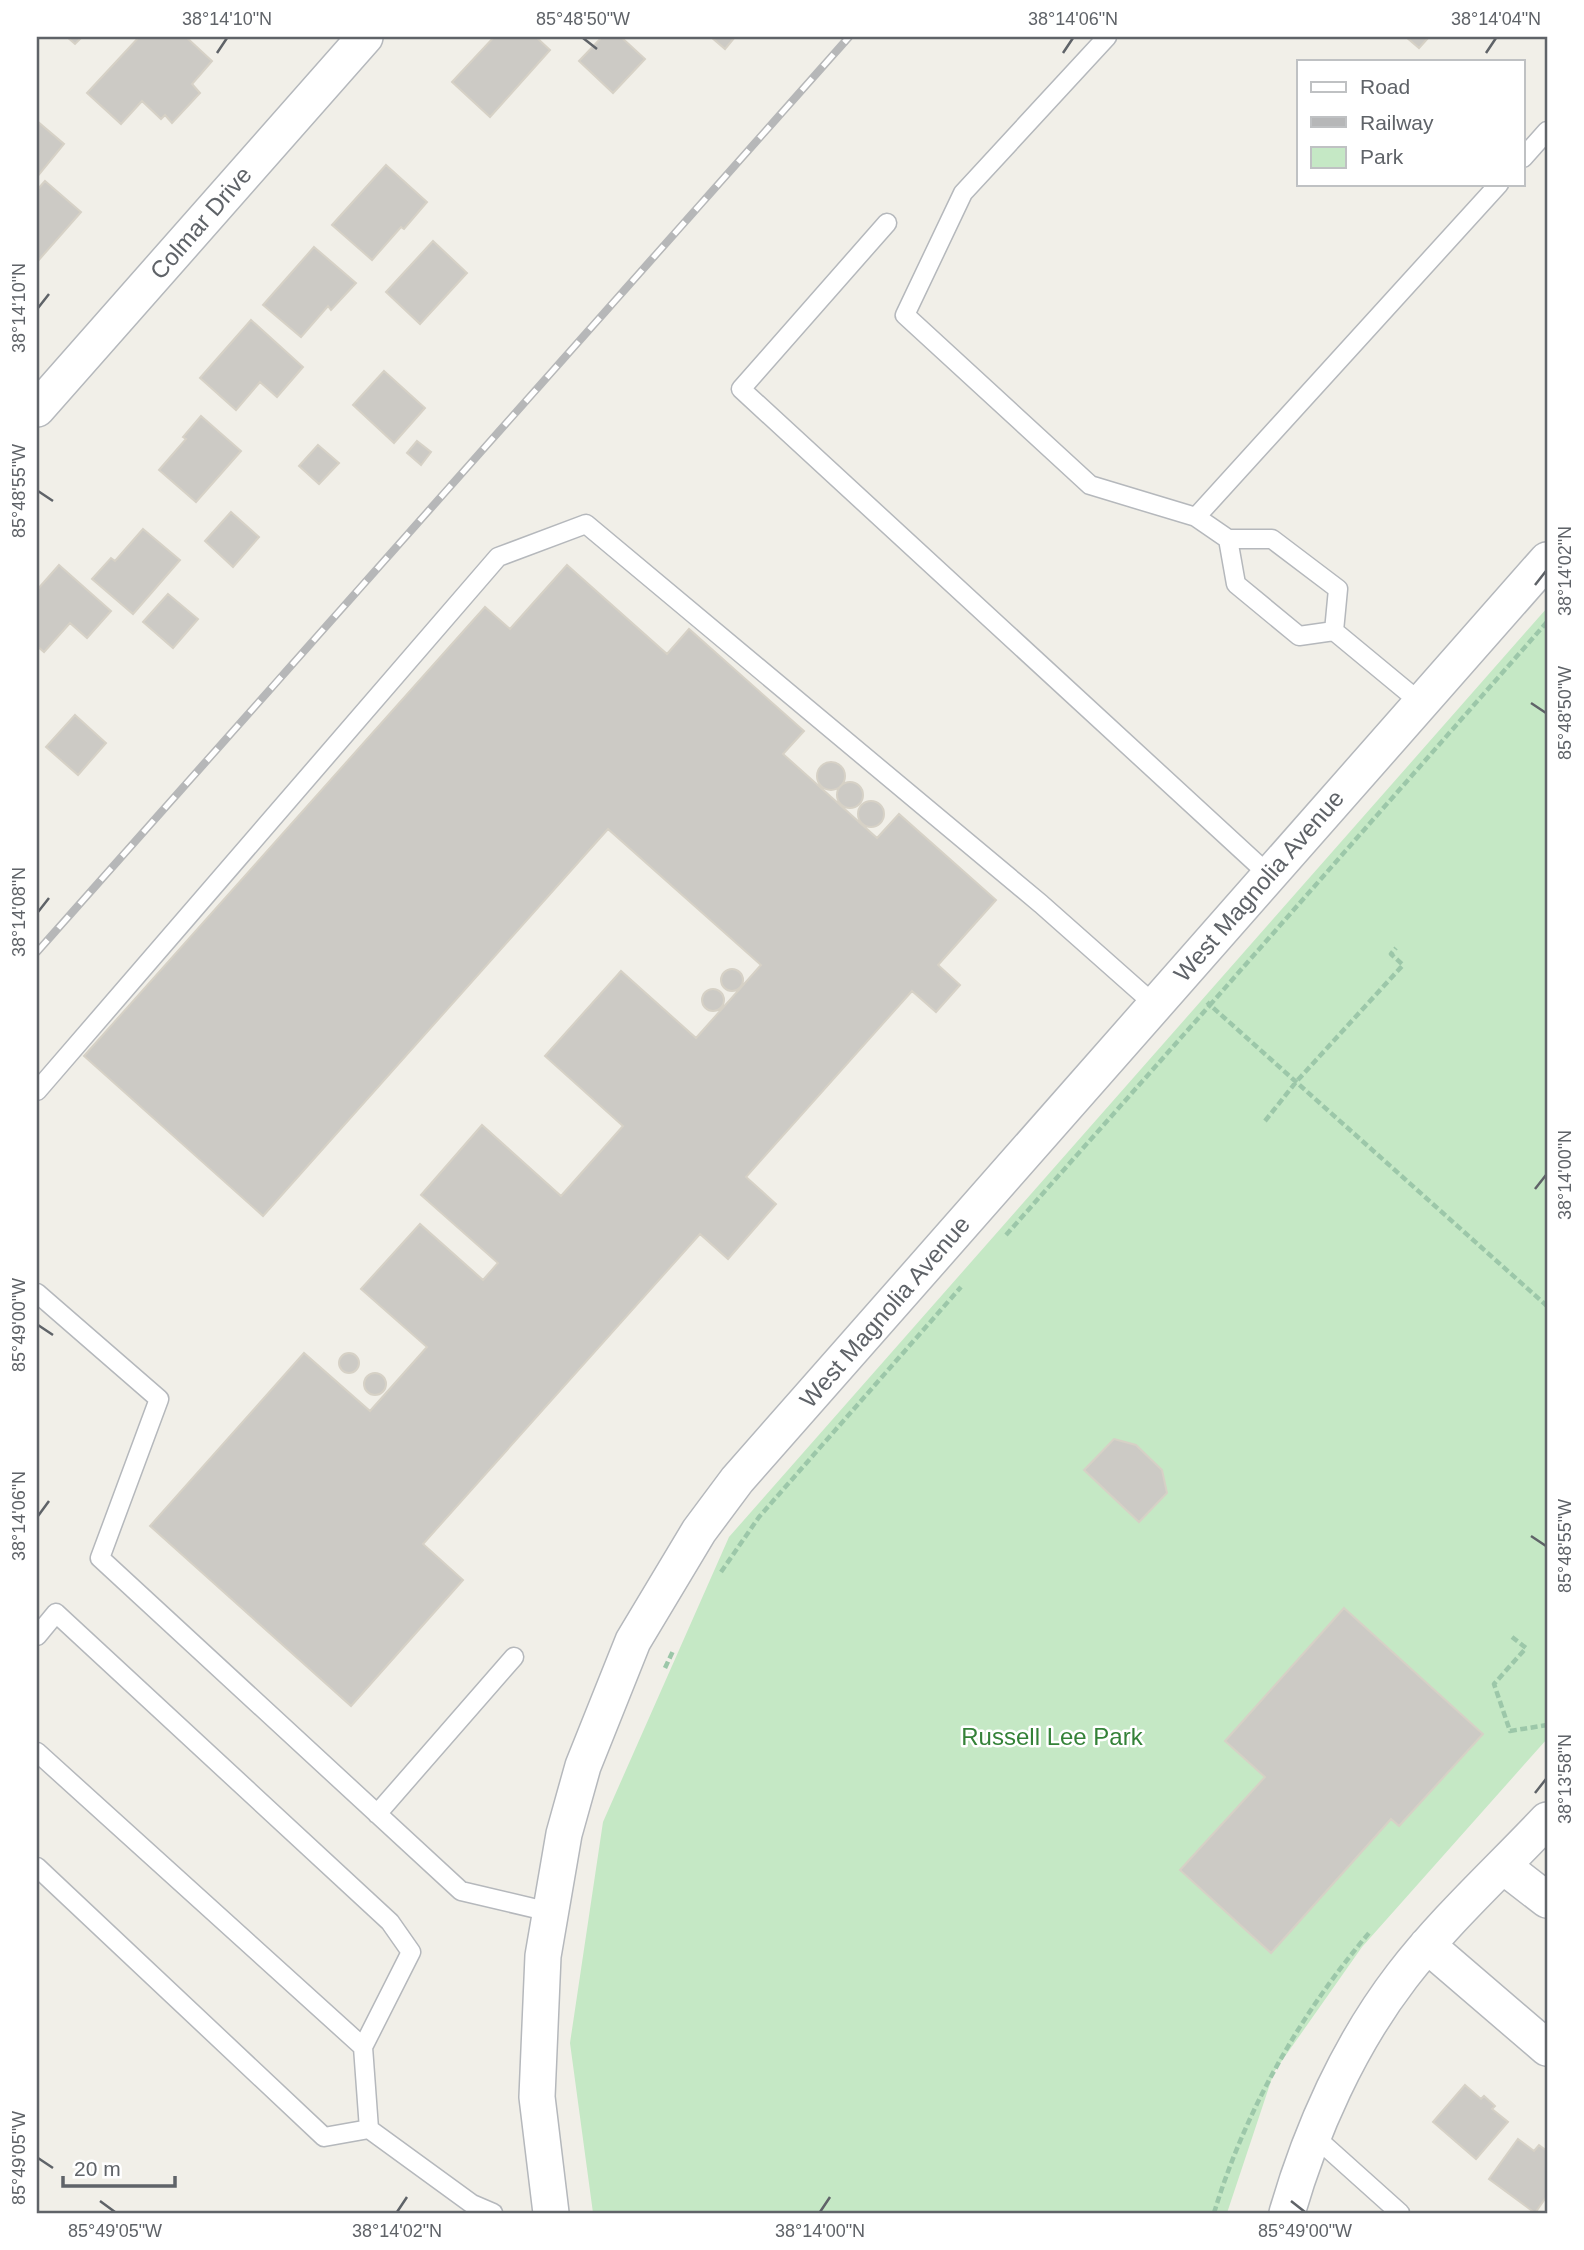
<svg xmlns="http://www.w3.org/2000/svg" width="1584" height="2250" viewBox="0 0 1584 2250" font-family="Helvetica,sans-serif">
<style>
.green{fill:#c5e8c5}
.building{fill:#cccac5;stroke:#d6d1c6;stroke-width:2}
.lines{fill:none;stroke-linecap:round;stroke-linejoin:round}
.lane-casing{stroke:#b5b8bc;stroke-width:21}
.street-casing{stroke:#b5b8bc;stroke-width:38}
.path{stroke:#9cc7a9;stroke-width:4.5;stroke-dasharray:7 3.5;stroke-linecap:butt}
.lane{stroke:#fff;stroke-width:18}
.street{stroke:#fff;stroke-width:35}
.rail-casing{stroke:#b6b7b8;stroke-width:8}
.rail{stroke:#fff;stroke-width:5;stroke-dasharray:16;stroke-linecap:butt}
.ticks{fill:none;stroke:#5f6368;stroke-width:2.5}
.labels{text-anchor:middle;stroke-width:5;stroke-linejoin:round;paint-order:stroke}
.street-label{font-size:24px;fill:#5f6368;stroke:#fff}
.park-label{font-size:24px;fill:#348238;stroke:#fff}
.neatline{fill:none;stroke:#5f6368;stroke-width:2.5}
.ticks-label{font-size:18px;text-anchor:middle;fill:#5f6368}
</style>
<rect width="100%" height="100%" fill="#f1efe8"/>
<!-- green -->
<path class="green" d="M1547,608V1739L1362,1947L1274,2072L1227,2213H593L570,2043L603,1822L729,1537Z"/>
<!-- building -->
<path class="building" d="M67,37H82L75,44Z
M139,37H186L212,61L192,84L200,93L172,123L165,115L161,119L142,101L121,124L87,93Z
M494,37H536L550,50L490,117L452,82Z
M602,37H621L645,59L613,93L579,61Z
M711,37H735L725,49Z
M1406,37H1429L1419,48Z
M37,121L64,144L37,177Z
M386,165L427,202L404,229L401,227L372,260L332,225Z
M45,181L81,212L37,262V190Z
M433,241L467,273L420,324L386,292Z
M314,247L356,283L331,310L328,306L301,337L263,305Z
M251,320L303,367L277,397L260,382L236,410L200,378Z
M384,371L425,408L394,443L353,405Z
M201,416L241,451L196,502L159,470L186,439L183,437Z
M417,441L431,452L421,465L407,453Z
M318,445L339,463L319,484L299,466Z
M231,512L259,537L233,567L205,541Z
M143,529L180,560L133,614L92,579L111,558L115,561Z
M59,565L111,611L87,638L70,623L44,652L37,646V590Z
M567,565L667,654L689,629L804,731L783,754L877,838L899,814L996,900L938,965L960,985L936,1012L912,991L746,1177L776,1204L728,1259L700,1234L423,1544L463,1580L351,1706L150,1526L304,1353L370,1411L427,1347L361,1289L420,1224L483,1280L498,1263L421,1195L482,1125L561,1196L623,1126L545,1056L621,971L696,1038L761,965L608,829L263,1216L84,1056L485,607L510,629Z
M168,594L198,619L173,648L143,622Z
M75,715L106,743L78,775L46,747Z
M817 776a14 14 0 1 1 28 0a14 14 0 1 1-28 0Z
M837 795a13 13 0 1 1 26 0a13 13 0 1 1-26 0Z
M858 814a13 13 0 1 1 26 0a13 13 0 1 1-26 0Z
M721 980a11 11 0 1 1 22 0a11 11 0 1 1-22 0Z
M702 1000a11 11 0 1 1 22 0a11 11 0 1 1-22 0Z
M339 1363a10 10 0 1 1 20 0a10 10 0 1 1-20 0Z
M364 1384a11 11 0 1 1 22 0a11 11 0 1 1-22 0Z
M1114,1439L1136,1445L1162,1470L1167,1493L1139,1522L1084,1470Z
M1344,1608L1483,1734L1399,1826L1391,1819L1271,1953L1180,1870L1265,1777L1225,1741Z
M1465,2085L1481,2099L1484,2096L1495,2106L1492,2109L1508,2122L1476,2159L1433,2122Z
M1518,2139L1534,2151L1539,2145L1547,2151V2196L1535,2213L1489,2179Z"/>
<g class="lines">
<!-- lane casing -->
<g class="lane-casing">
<path id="lane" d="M1107,37L963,193L905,315L1090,485L1196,517L1228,539H1272L1338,589L1334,631
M1523,158L1547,131
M887,223L741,389L1269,875
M1196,517L1499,184
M1228,539L1236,584L1299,636L1334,631L1421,703
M37,1091L498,557L586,524L1041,904L1155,1005
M37,1293L159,1399L100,1558L461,1891L550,1912
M37,1636L56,1613L390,1922L411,1952L363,2047L369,2129
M37,1752L363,2047
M377,1814L514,1657
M37,1867L324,2137L369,2129L472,2204L493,2213
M1313,2135L1400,2213"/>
</g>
<!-- street casing -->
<g class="street-casing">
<path id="street" d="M37,409L365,37
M1503,1866L1547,1900
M1427,1945L1547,2048
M551,2213L537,2097L543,1956L564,1834L583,1766L633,1641L699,1531L737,1480L1547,560
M1287,2213C1311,2130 1349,2045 1402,1976C1445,1920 1499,1871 1547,1820"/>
</g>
<!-- path -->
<path class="path" d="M1547,622L1210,1005L1547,1306
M1265,1121L1296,1082L1403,965L1391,954L1396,948
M1006,1235L1210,1005L1207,1002
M721,1572L759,1517L961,1287
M1512,1637L1526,1648L1494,1684L1510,1731L1547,1725
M665,1668L673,1651
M1214,2213C1245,2111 1300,2014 1369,1933"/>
<!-- lane -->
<use href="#lane" class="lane"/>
<!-- street -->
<use href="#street" class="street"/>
<!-- rail casing -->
<g class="rail-casing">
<path id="rail" d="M37,952L849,37"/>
</g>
<!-- rail -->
<use href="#rail" class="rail"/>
</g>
<!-- ticks -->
<path class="ticks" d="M583,38L597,49M217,53L227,38M1063,53L1073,38M1486,53L1496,38M38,308L49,294M38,491L53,501M1535,585L1546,571M1531,703L1546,713M38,912L49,898M1535,1189L1546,1175M38,1325L53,1335M38,1516L49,1501M1531,1536L1546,1546M1535,1793L1546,1779M38,2158L53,2168M100,2201L115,2212M1291,2201L1305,2212M397,2212L407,2197M820,2212L830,2197"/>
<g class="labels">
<!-- street labels -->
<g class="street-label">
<text transform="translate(201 223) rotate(-49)" y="8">Colmar Drive</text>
<text transform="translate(1259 886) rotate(-49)" y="8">West Magnolia Avenue</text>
<text transform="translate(885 1312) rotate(-49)" y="8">West Magnolia Avenue</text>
</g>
<!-- park labels -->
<g class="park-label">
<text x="1052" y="1745">Russell Lee Park</text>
</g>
</g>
<!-- border -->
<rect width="1584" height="2250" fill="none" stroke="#ffffff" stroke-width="77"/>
<!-- legend -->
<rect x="1297" y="60" width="228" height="126" fill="#ffffff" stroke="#bfc1c3" stroke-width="2"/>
<rect x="1311" y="82" width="35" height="10" fill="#ffffff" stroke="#bfc1c3" stroke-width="2"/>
<text x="1360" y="94" font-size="21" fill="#5f6368">Road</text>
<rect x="1311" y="117" width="35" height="10" fill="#b6b7b8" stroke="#bfc1c3" stroke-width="2"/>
<text x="1360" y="130" font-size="21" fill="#5f6368">Railway</text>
<rect x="1311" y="147" width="35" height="21" fill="#c5e8c5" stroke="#bfc1c3" stroke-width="2"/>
<text x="1360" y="164" font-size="21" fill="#5f6368">Park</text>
<!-- scale -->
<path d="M63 2176v10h112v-10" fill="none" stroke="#5f6368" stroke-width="3.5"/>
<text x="74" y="2176" font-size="21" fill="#5f6368" stroke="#ffffff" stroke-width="5" paint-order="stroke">20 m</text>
<rect x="38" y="38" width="1508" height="2174" class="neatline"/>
<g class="ticks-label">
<text x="227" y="25">38°14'10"N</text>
<text x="583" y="25">85°48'50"W</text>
<text x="1073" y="25">38°14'06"N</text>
<text x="1496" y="25">38°14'04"N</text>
<text transform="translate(19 308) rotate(-90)" y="6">38°14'10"N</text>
<text transform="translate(19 491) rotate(-90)" y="6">85°48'55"W</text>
<text transform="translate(1565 571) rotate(-90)" y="6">38°14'02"N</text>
<text transform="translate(1565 713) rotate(-90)" y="6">85°48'50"W</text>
<text transform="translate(19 912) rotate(-90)" y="6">38°14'08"N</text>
<text transform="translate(1565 1175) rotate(-90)" y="6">38°14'00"N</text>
<text transform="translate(19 1325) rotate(-90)" y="6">85°49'00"W</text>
<text transform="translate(19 1516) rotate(-90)" y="6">38°14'06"N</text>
<text transform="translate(1565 1546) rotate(-90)" y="6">85°48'55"W</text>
<text transform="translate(1565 1779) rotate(-90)" y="6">38°13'58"N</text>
<text transform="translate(19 2158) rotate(-90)" y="6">85°49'05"W</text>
<text x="115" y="2237">85°49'05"W</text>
<text x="397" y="2237">38°14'02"N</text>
<text x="820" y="2237">38°14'00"N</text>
<text x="1305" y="2237">85°49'00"W</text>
</g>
</svg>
